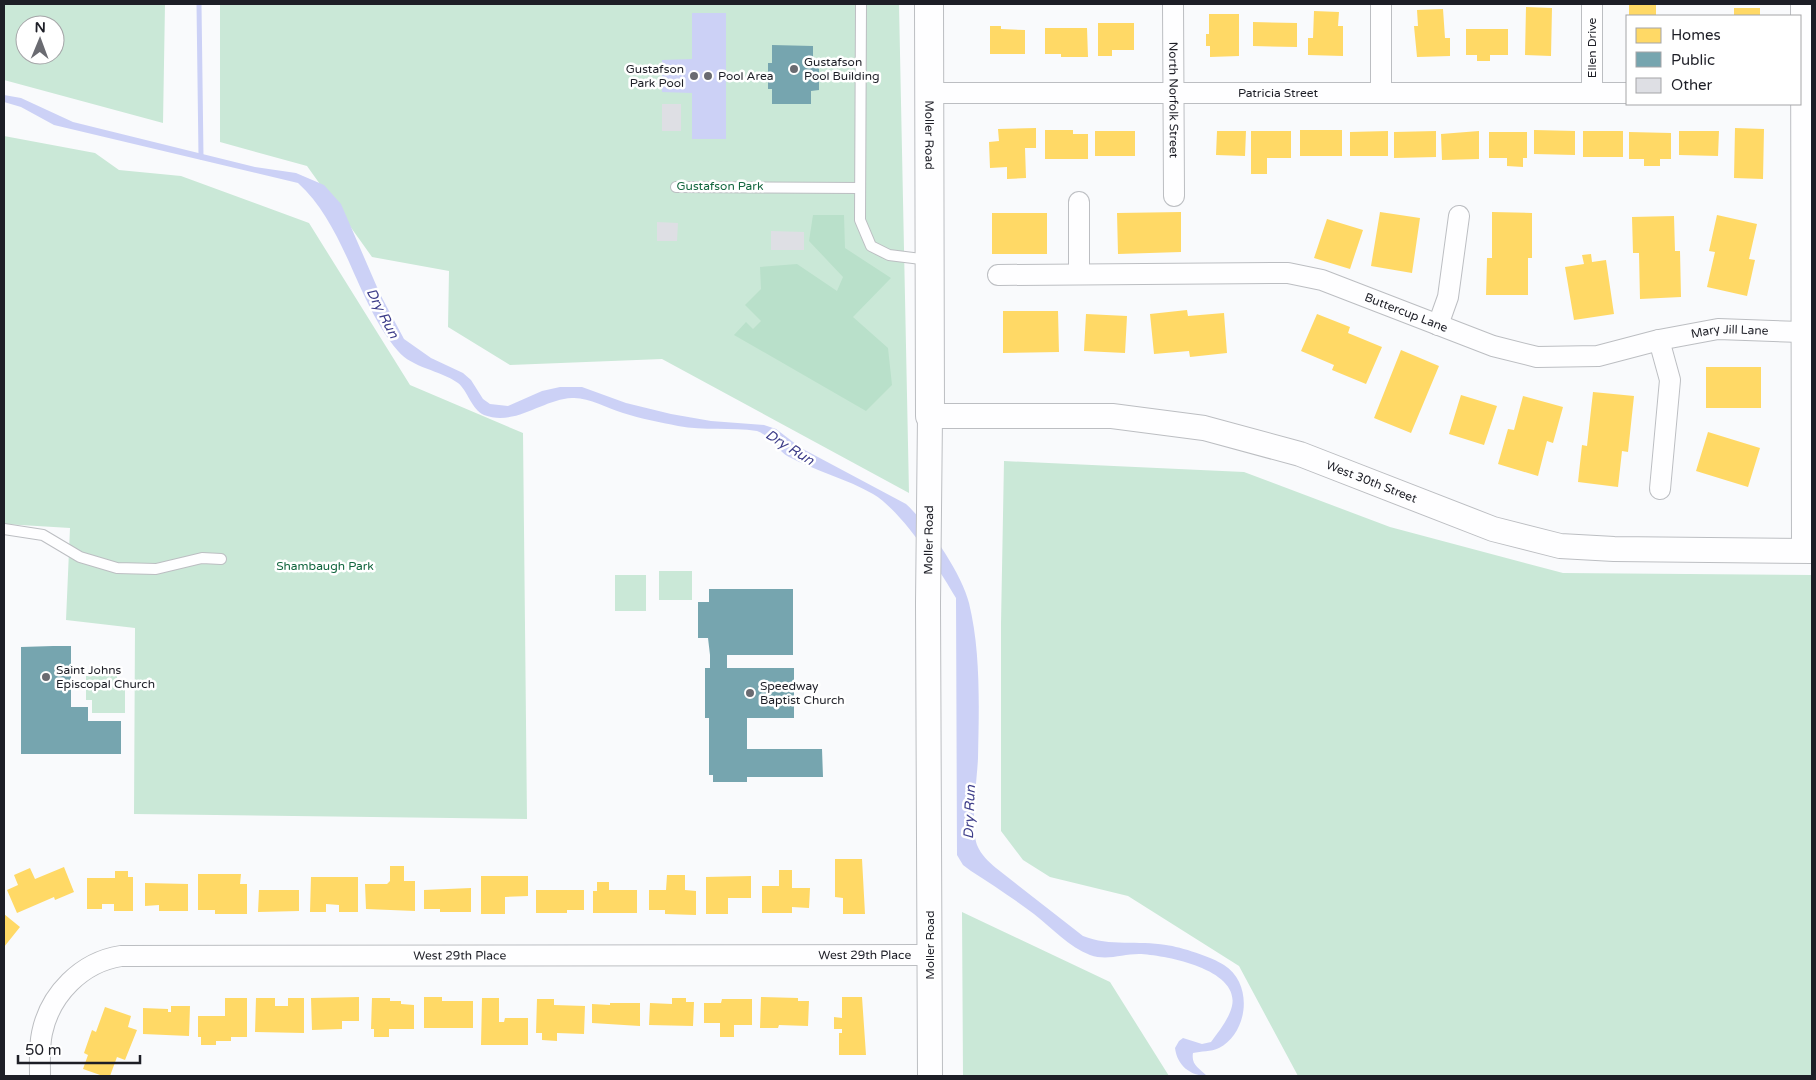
<svg xmlns="http://www.w3.org/2000/svg" width="1816" height="1080" viewBox="0 0 1816 1080" font-family="'Varela Round',sans-serif">
<style>
.green{fill:#cae8d7;fill-rule:evenodd}
.forest{fill:#b9e0ca}
.water{fill:#ccd1f6}
.homes{fill:#ffd966}
.public{fill:#76a5af}
.lines{fill:none;stroke-linecap:round;stroke-linejoin:round}
.stream{stroke:#ccd1f6;stroke-width:5}
.building{fill:#dedfe4}
.service-casing{stroke:#bcbec2;stroke-width:12}
.minor-casing{stroke:#bcbec2;stroke-width:22}
.tertiary-casing{stroke:#bcbec2;stroke-width:26}
.secondary-casing{stroke:#bcbec2;stroke-width:30}
.service{stroke:#fefeff;stroke-width:10}
.minor{stroke:#fefeff;stroke-width:20}
.tertiary{stroke:#fefeff;stroke-width:24}
.secondary{stroke:#fefeff;stroke-width:28}
.poi-dot{fill:#6a6b71;stroke:#fff;stroke-width:2}
.labels{text-anchor:middle;stroke-width:5;stroke-linejoin:round;paint-order:stroke}
.street-label{font-size:12px;fill:#1d1e26;stroke:#fff}
.poi-label{font-size:12px;fill:#1d1e26;stroke:#fff;text-anchor:start}
.park-label{font-size:12px;fill:#13663f;stroke:#fff}
.water-label{font-size:14px;font-style:italic;fill:#3e3e8a;stroke:#fff}
</style>
<rect width="100%" height="100%" fill="#f9fafc"/>
<!-- green -->
<path class="green" d="M4,4H165L163,123L4,80ZM25,25H55V55H25Z
M220,4H899L909,493L662,359L510,365L448,327L449,271L372,257L307,166L220,142Z
M4,136L95,153L119,170L181,176L309,223L410,385L523,433L527,819L134,814L135,628L66,620L70,528L4,524Z
M1004,461L1244,472L1390,527L1563,573L1812,575V1076H1298L1239,966L1128,896L1050,877L1023,860L1001,831V624Z
M659,571H692V600H659Z
M615,575H646V611H615Z
M117,675V680L125,679V713H92V700H86V676Z
M962,912L1110,982L1169,1076H963Z"/>
<!-- forest -->
<path class="forest" d="M813,215H844L845,248L891,278L853,317L888,348L892,385L866,411L734,335L746,322L753,329L761,321L745,305L761,289L760,267L797,264L837,291L843,277L809,241Z"/>
<!-- water -->
<path class="water" d="M692,13H726V139H692V93L662,92V60L692,59Z
M4,95L21,98L73,122L255,167L296,173L324,185L341,204L380,294L404,339L431,358L463,373L471,380L483,399L490,404L508,406L542,391L560,387H582L626,403L671,414L711,421L764,425L776,429L801,448L906,504C928,524 962,574 969,603C981,652 979,708 978,758C977,781 970,825 977,845C981,855 989,862 996,868L1083,936C1110,947 1138,940 1166,945C1181,947 1212,957 1224,965C1254,984 1248,1033 1219,1048C1211,1052 1201,1051 1193,1053C1191,1065 1199,1068 1207,1076C1190,1076 1177,1065 1175,1048L1179,1041L1183,1038L1202,1044L1211,1042C1219,1031 1229,1019 1232,1006C1240,969 1165,955 1139,954C1122,954 1107,961 1090,955C1069,947 1052,928 1034,914C1014,899 993,885 971,871L963,865L957,855L956,598C939,569 902,511 873,494C847,479 816,471 789,457C777,451 771,436 757,431C731,427 704,431 678,426C660,422 641,419 623,413C607,408 588,397 572,398C543,399 515,427 484,415C471,409 468,391 458,383C440,370 412,368 398,351C356,302 347,228 298,183L54,125L21,107L4,102Z"/>
<!-- homes -->
<path class="homes" d="M1629,5H1656V16H1629Z
M1526,7L1552,8L1551,56L1525,55Z
M1734,8H1760V16H1734Z
M1443,9L1445,38H1450V56L1417,57L1414,26H1418L1417,10Z
M1314,11L1339,12L1338,26H1343V56L1308,55V38H1313Z
M1209,14H1239V56L1210,57V46H1206V34H1209Z
M1253,22L1297,23V47L1253,46Z
M1098,23H1134V50H1112V56H1098Z
M990,26H1001V29L1025,30V54H990Z
M1045,28H1087L1088,57H1061V54H1045Z
M1466,29H1508V55H1490V61H1477V55H1466Z
M1036,128V148H1025L1026,178L1007,179V167L990,168L989,142L999,141L998,129Z
M1735,128L1764,129L1763,179L1734,178Z
M1045,130H1073V134H1088V159H1045Z
M1300,130H1342V156H1300Z
M1534,130L1575,131V155L1534,154Z
M1095,131H1135V156H1095Z
M1217,131H1246L1245,156L1216,155Z
M1251,131H1291V158H1267V174H1251Z
M1388,131V156H1350V132Z
M1436,131V157L1394,158V132Z
M1479,131V159L1442,160L1441,134Z
M1583,131H1623V157H1583Z
M1679,131H1719L1718,156L1679,155Z
M1489,132H1527V158H1523V167L1507,166V158H1489Z
M1629,132L1671,133V159H1660V166H1644V159H1629Z
M1181,212V252L1118,254L1117,213Z
M1380,212L1420,218L1412,273L1371,266Z
M1492,212L1532,213V258H1528V295H1486L1487,258H1492Z
M992,213H1047V254H992Z
M1717,215L1757,224L1749,259L1755,260L1747,296L1707,287L1715,252L1709,251Z
M1674,216L1675,251H1680L1681,297L1640,299L1639,253H1633L1632,217Z
M1327,219L1363,230L1350,269L1314,258Z
M1591,254L1592,262L1606,260L1614,314L1574,320L1565,267L1584,264L1582,255Z
M1187,310L1188,316L1224,313L1227,353L1190,357L1189,351L1154,354L1150,314Z
M1003,311H1058L1059,352L1003,353Z
M1086,314L1127,316L1125,353L1084,351Z
M1317,314L1350,327L1348,333L1382,347L1366,384L1332,370L1334,365L1301,351Z
M1401,350L1439,366L1411,433L1374,418Z
M1706,367H1761V408H1706Z
M1593,392L1634,396L1628,452L1622,451L1618,487L1578,482L1582,445L1587,446Z
M1461,395L1497,406L1484,445L1449,434Z
M1523,396L1563,407L1553,443L1547,441L1538,476L1498,464L1508,429L1514,430Z
M1708,432L1760,448L1748,487L1696,471Z
M835,859H862L865,914H843V898L835,897Z
M390,866H404V881H415V911L366,909L365,884H387L390,881Z
M64,867L74,892L55,900L54,897L17,913L7,890L18,885L14,875L30,868L35,879Z
M779,870H792V888H810L809,908L792,907V913H762V886H779Z
M115,871H128V877H133V911H114V904H102V909H87V878H115Z
M198,874H241L240,884H247V914H215V910H198Z
M667,875H685V890L696,891V915L665,914V910H649V890H666Z
M481,876H528V896L505,897V914H481Z
M751,876V898H728V914H706V877Z
M311,877H358V912H339V905L326,904V912H310Z
M597,882H609V890H637V913H593V891H597Z
M145,883L188,884V911H159V905L145,906Z
M471,888V912H440V909H424V890Z
M259,890H299V911L258,912Z
M536,890H584V910H567V913H536Z
M4,914L20,927L4,947Z
M359,997V1021H342V1029L312,1030L311,998Z
M424,997H442V1001H473V1028H424Z
M761,997L798,998V1001H809L808,1026L779,1025L778,1028H760Z
M842,997H862L866,1055H839V1033H842V1029H834V1017L842,1018Z
M225,998H247V1037H231V1041H216V1045H201V1037H198V1016H225Z
M256,998H275V1006H288V998H304V1033L255,1032Z
M372,998H390V1001H401V1004L414,1005V1029H389V1037H374V1029H371Z
M482,998H499V1022H504L505,1018H528V1045H481Z
M672,998H686V1002H694L693,1026L649,1025L650,1003L672,1004Z
M537,999H554V1005L585,1006L584,1034L557,1033V1041L542,1040V1033H536Z
M722,999H752V1025H734V1037H720V1023H704V1003H721Z
M610,1003H640V1026L592,1023V1004L610,1005Z
M171,1006H190L189,1036L143,1034V1008L168,1009V1012H171Z
M105,1007L131,1016L128,1027L137,1030L125,1060L117,1057L110,1076H103L83,1069L88,1055L84,1053L92,1030L96,1032Z"/>
<!-- public -->
<path class="public" d="M772,45L813,46V62H819V90L811,91V104H772V89H768V63H772Z
M709,589H793V655H727V668H794V718H747V749H822L823,777H747V782H713V775H709V718H705V668H710V655L708,638H698V602H709Z
M53,646H71V707H88V721H121V754H21V647Z"/>
<g class="lines">
<!-- stream -->
<path class="stream" d="M199,4L201,157"/>
</g>
<!-- building -->
<path class="building" d="M662,104H681V131H662Z
M657,222L678,223L677,241H657Z
M771,231L804,232V250H771Z"/>
<g class="lines">
<!-- service casing -->
<g class="service-casing">
<path id="service" d="M861,4L860,220L871,246L889,255L929,260
M676,187L860,188
M4,529L43,535L80,557L117,568L156,569L202,558L221,559"/>
</g>
<!-- minor casing -->
<g class="minor-casing">
<g id="minor">
<path id="s1" d="M1173,4L1174,196"/>
<path d="M1592,4V93"/>
<path d="M1801,4L1802,551"/>
<path d="M1381,92V4"/>
<path id="s2" d="M929,93H1627"/>
<path d="M1079,202V274"/>
<path id="s3" d="M998,275L1288,273L1322,280L1493,346L1537,357L1598,356L1659,340L1718,329L1801,332"/>
<path d="M1438,325L1448,297L1459,216"/>
<path d="M1659,340L1670,380L1660,489"/>
<path id="s4" d="M40,1076C40,1062 39,1047 42,1033C50,994 82,962 121,956L930,955"/>
</g>
</g>
<!-- tertiary casing -->
<g class="tertiary-casing">
<g id="tertiary">
<path id="s5" d="M930,1076L928,604L930,416H1112L1204,428L1300,454L1493,529L1560,546L1614,549L1812,551"/>
</g>
</g>
<!-- secondary casing -->
<g class="secondary-casing">
<g id="secondary">
<path id="s6" d="M929,4L930,416"/>
</g>
</g>
<!-- service -->
<use href="#service" class="service"/>
<!-- minor -->
<use href="#minor" class="minor"/>
<!-- tertiary -->
<use href="#tertiary" class="tertiary"/>
<!-- secondary -->
<use href="#secondary" class="secondary"/>
</g>
<!-- markers -->
<g class="poi-dot">
<circle cx="794" cy="69" r="5"/>
<circle cx="694" cy="76" r="5"/>
<circle cx="708" cy="76" r="5"/>
<circle cx="46" cy="677" r="5"/>
<circle cx="750" cy="693" r="5"/>
</g>
<g class="labels">
<!-- street labels -->
<g class="street-label">
<text transform="translate(1592 48) rotate(-90)" y="4">Ellen Drive</text>
<text dy="4" stroke="none"><textPath href="#s2" startOffset="349">Patricia Street</textPath></text>
<text dy="4" stroke="none"><textPath href="#s1" startOffset="96">North Norfolk Street</textPath></text>
<text dy="4" stroke="none"><textPath href="#s6" startOffset="131">Moller Road</textPath></text>
<text dy="4" stroke="none"><textPath href="#s3" startOffset="415">Buttercup Lane</textPath></text>
<text dy="4" stroke="none"><textPath href="#s3" startOffset="749">Mary Jill Lane</textPath></text>
<text dy="4" stroke="none"><textPath href="#s5" startOffset="1111">West 30th Street</textPath></text>
<text dy="4" stroke="none"><textPath href="#s5" startOffset="536">Moller Road</textPath></text>
<text transform="translate(930 945) rotate(-90)" y="4">Moller Road</text>
<text dy="4" stroke="none"><textPath href="#s4" startOffset="499">West 29th Place</textPath></text>
<text dy="4" stroke="none"><textPath href="#s4" startOffset="904">West 29th Place</textPath></text>
</g>
<!-- poi labels -->
<g class="poi-label">
<text x="804" y="66">Gustafson<tspan x="804" dy="14">Pool Building</tspan></text>
<text x="684" y="73" text-anchor="end">Gustafson<tspan x="684" dy="14">Park Pool</tspan></text>
<text x="718" y="80">Pool Area</text>
<text x="56" y="674">Saint Johns<tspan x="56" dy="14">Episcopal Church</tspan></text>
<text x="760" y="690">Speedway<tspan x="760" dy="14">Baptist Church</tspan></text>
</g>
<!-- park labels -->
<g class="park-label">
<text x="720" y="190">Gustafson Park</text>
<text x="325" y="570">Shambaugh Park</text>
</g>
<!-- water labels -->
<g class="water-label">
<text transform="translate(383 313) rotate(63)" y="5">Dry Run</text>
<text transform="translate(790 447) rotate(32)" y="5">Dry Run</text>
<text transform="translate(969 812) rotate(-88)" y="5">Dry Run</text>
</g>
</g>
<!-- border -->
<rect width="1816" height="1080" fill="none" stroke="#1d1e26" stroke-width="10"/>
<!-- legend -->
<rect x="1626" y="15" width="175" height="90" fill="#ffffff" stroke="#a5a5a8"/>
<rect x="1636" y="28" width="25" height="15" fill="#ffd966" stroke="#a5a5a8"/>
<text x="1671" y="40" font-size="15" fill="#1d1e26">Homes</text>
<rect x="1636" y="52" width="25" height="15" fill="#76a5af" stroke="#a5a5a8"/>
<text x="1671" y="65" font-size="15" fill="#1d1e26">Public</text>
<rect x="1636" y="78" width="25" height="15" fill="#dedfe4" stroke="#a5a5a8"/>
<text x="1671" y="90" font-size="15" fill="#1d1e26">Other</text>
<!-- north arrow -->
<g transform="translate(40 40) rotate(1)"><circle r="24" fill="#ffffff" stroke="#a5a5a8"/>
<path d="M0-4L9 19L0 12L-9 19Z" fill="#6a6b71"/>
<text y="-8" font-size="14" font-weight="bold" text-anchor="middle" fill="#1d1e26">N</text>
</g>
<!-- scale -->
<path d="M18 1055v8h122v-8" fill="none" stroke="#1d1e26" stroke-width="2.5"/>
<text x="25" y="1055" font-size="15" fill="#1d1e26" stroke="#ffffff" stroke-width="4" paint-order="stroke">50 m</text>
</svg>
